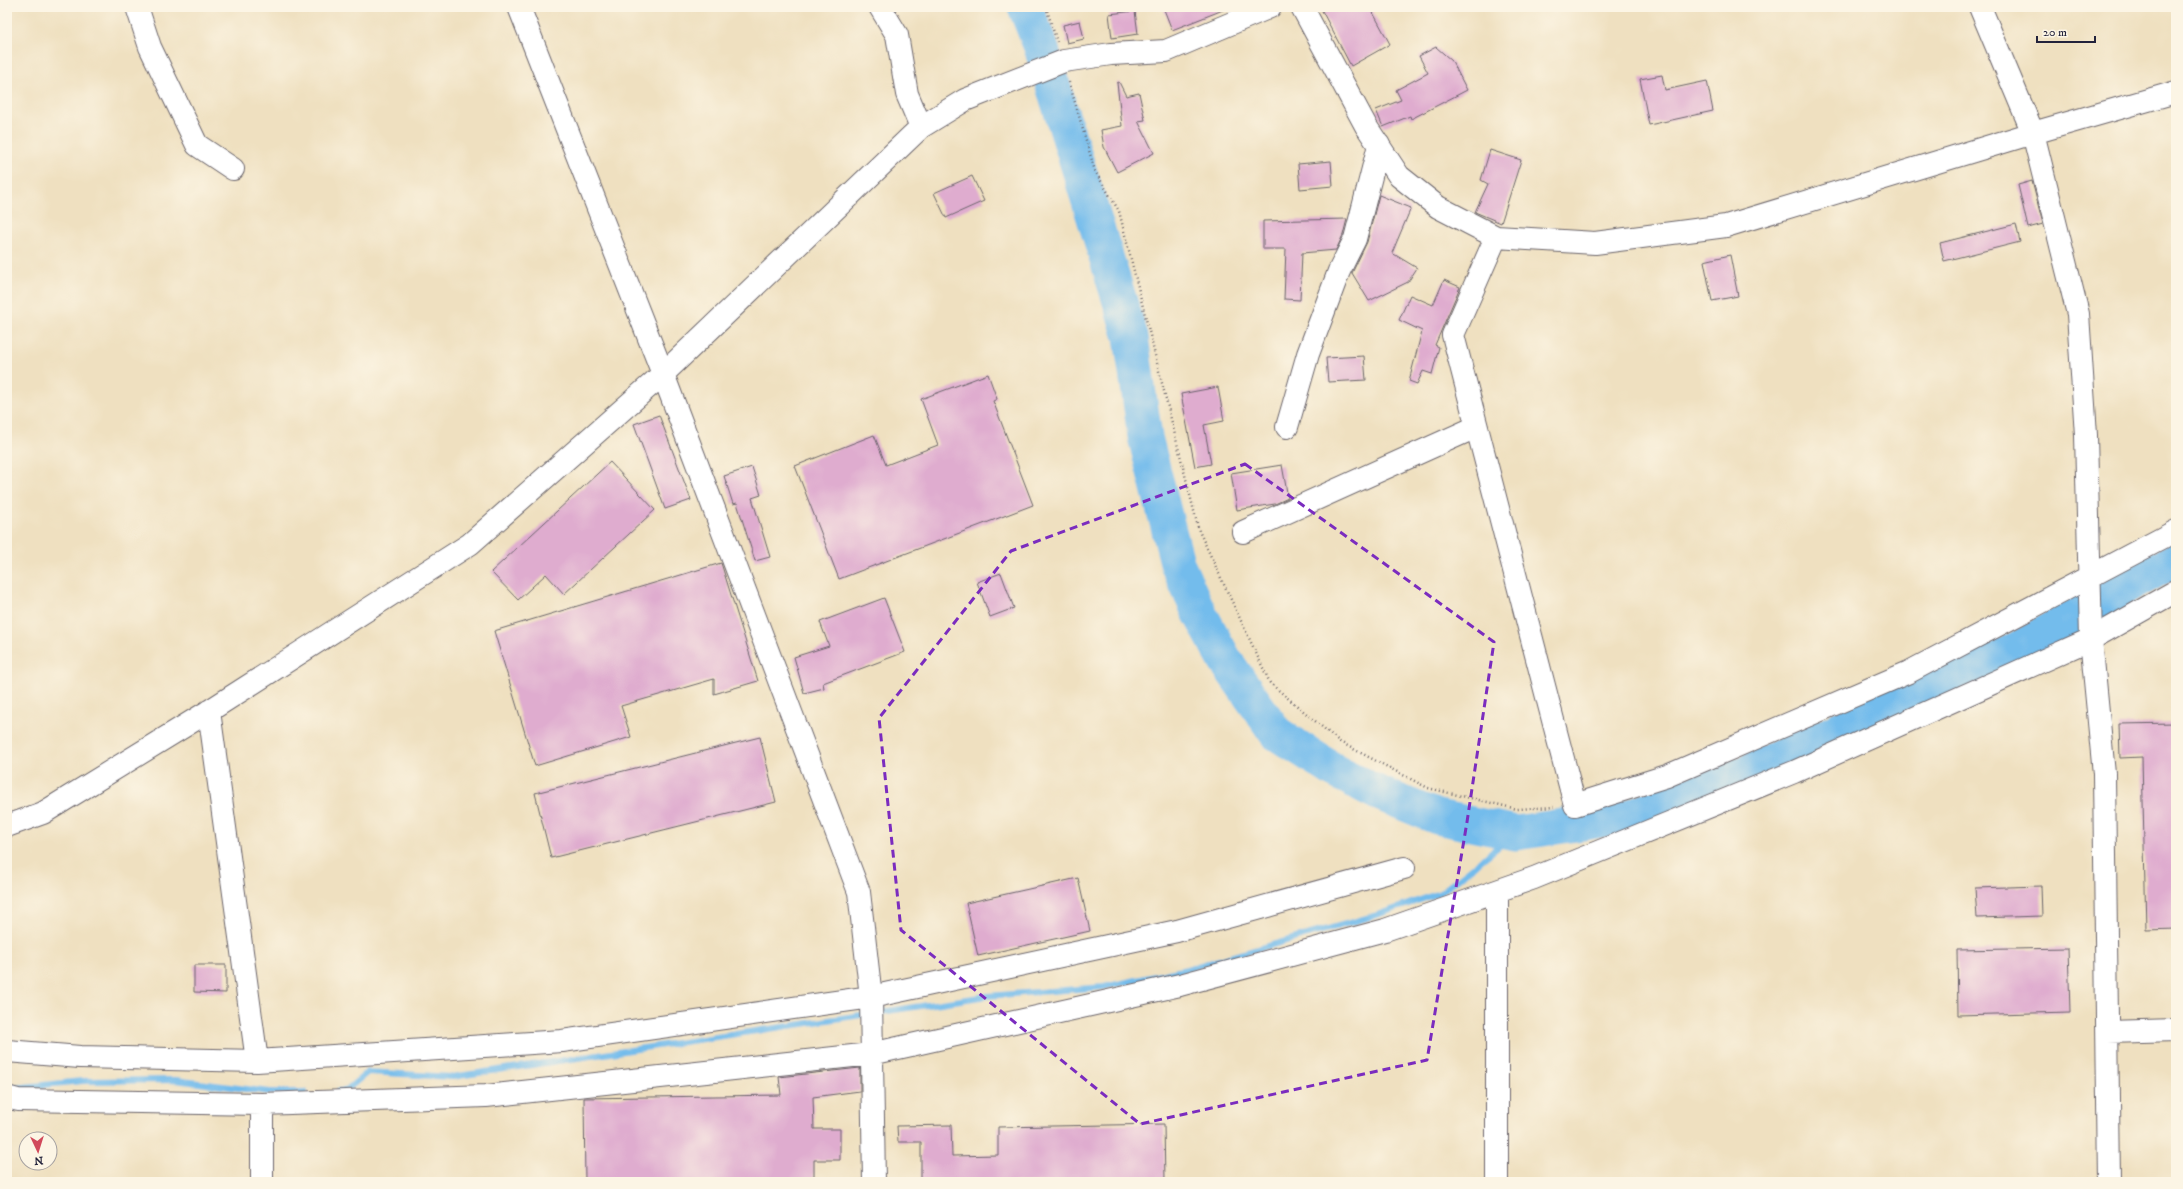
<svg xmlns="http://www.w3.org/2000/svg" width="2183" height="1189" viewBox="0 0 2183 1189" font-family="'IM FELL DW Pica',serif">
<style>
.lines{fill:none;stroke-linecap:round;stroke-linejoin:round}
.stream{stroke:#73bcec;stroke-width:6}
.river{stroke:#73bcec;stroke-width:35}
.building{fill:#dfaccf}
.minor-casing{stroke:#6a646a;stroke-width:24}
.path{stroke:#6a646a;stroke-width:2.5;stroke-dasharray:1 3;stroke-linecap:butt}
.minor{stroke:#fff;stroke-width:22}
.marked{fill:none;stroke:#7b2cbf;stroke-width:3;stroke-dasharray:8 5;stroke-linejoin:round}
</style>
<rect width="100%" height="100%" fill="#fcf5e5"/>
<filter id="ink" filterUnits="userSpaceOnUse"><feTurbulence type="fractalNoise" baseFrequency=".025" numOctaves="2"/><feDisplacementMap in="SourceGraphic" scale="8" xChannelSelector="R" yChannelSelector="G"/><feConvolveMatrix kernelMatrix="1 2 1 2 8 2 1 2 1" color-interpolation-filters="sRGB"/></filter>
<filter id="wash" filterUnits="userSpaceOnUse"><feTurbulence type="fractalNoise" baseFrequency=".012" numOctaves="4" result="noise"/><feDisplacementMap in="SourceGraphic" scale="16" xChannelSelector="R" yChannelSelector="G"/><feGaussianBlur stdDeviation="0.9" result="paint"/><feColorMatrix in="noise" values="0 0 0 0 0 0 0 0 0 0 0 0 0 0 0 0 0 1.4 0 .05"/><feComposite in="paint" operator="in"/></filter>
<g filter="url(#wash)">
<rect width="100%" height="100%" fill="#efe0c0"/>
<g class="lines">
<!-- stream -->
<path class="stream" d="M7,1086L14,1088L82,1081L175,1080L270,1092H304
M339,1091H345L368,1072L452,1077L987,996L1104,987L1187,969L1374,916L1440,893L1516,833"/>
<!-- river -->
<path class="river" d="M1025,7L1041,47L1131,337L1145,437L1178,566L1198,610L1225,660L1276,733L1335,771L1376,792L1437,817L1516,833L1630,816L1742,774L1918,692L2001,658L2176,559"/>
</g>
<g id="blocks">
<!-- building -->
<path class="building" d="M1163,7H1228V8L1172,30Z
M1320,7H1370L1390,44L1351,66Z
M1135,11L1138,34L1112,38L1109,14Z
M1080,21L1084,39L1067,43L1063,25Z
M1436,47L1452,61L1467,90L1411,119L1410,116L1383,127L1376,110L1401,100L1396,90L1428,73L1419,56Z
M1662,75L1665,90L1707,81L1713,111L1649,125L1640,79Z
M1119,82L1126,96L1139,93L1145,120L1138,121L1154,153L1117,172L1104,147L1101,130L1122,126L1117,83Z
M1490,150L1521,160L1501,223L1475,212L1488,184L1481,180Z
M1331,161L1333,186L1300,189L1298,164Z
M972,176L984,201L946,218L934,193Z
M2032,181L2043,224L2028,228L2018,185Z
M1379,195L1411,208L1392,253L1417,268L1408,282L1369,301L1352,273L1367,242Z
M1347,219L1343,235L1336,250L1302,253L1300,300L1284,299L1286,249H1263V221Z
M2016,224L2020,242L1944,261L1940,243Z
M1730,255L1738,296L1712,301L1704,261Z
M1444,280L1460,287L1435,345L1439,347L1432,374L1423,371L1417,384L1409,381L1422,331L1399,320L1410,295L1433,305Z
M1364,356L1366,380L1328,382L1326,358Z
M988,374L997,399L993,401L1033,505L839,579L795,466L874,435L886,465L938,445L921,399Z
M1218,387L1224,421L1204,425L1211,464L1195,467L1181,394Z
M659,415L691,500L665,509L634,424Z
M610,462L655,510L564,594L546,574L518,600L491,572Z
M1282,465L1288,498L1275,504L1237,510L1231,473Z
M752,467L761,495L752,498L770,557L755,561L737,503L733,504L724,476Z
M721,563L758,681L714,694V679L621,706L631,737L535,766L494,631Z
M1001,573L1014,608L990,617L977,582Z
M884,598L905,652L823,683L824,688L804,693L794,657L829,646L820,622Z
M2176,723V929L2146,930L2142,757L2120,758L2119,724Z
M760,737L776,802L551,858L535,793Z
M1078,878L1090,931L978,956L966,903Z
M2041,886L2042,916L1977,918L1975,888Z
M2068,948L2070,1012L1958,1015L1957,950Z
M194,965H226V993L194,992Z
M860,1068V1091L813,1097L814,1129H840V1160H814V1182H585L584,1098L781,1095L779,1077Z
M1164,1124L1165,1182H921V1142H898L897,1126L951,1125L952,1156L998,1155V1127Z"/>
</g>
</g>
<g filter="url(#ink)">
<use href="#blocks" fill-opacity="0" stroke="#6a646a" stroke-width="1"/>
<g class="lines">
<!-- minor casing -->
<g class="minor-casing">
<path id="minor" d="M137,7L150,47L197,145L233,169
M519,7L663,374L859,892L871,997L874,1182
M880,7L897,35L907,94L921,127
M1302,7L1366,126L1399,176L1438,207L1496,237L1595,243L1726,226L2033,133L2176,92
M1980,7L2033,133L2078,314L2086,435L2091,639L2104,774L2109,1182
M1496,237L1453,335L1575,805L1667,776L1909,672L2176,531
M1287,427L1308,354L1339,271L1355,239L1379,145
M1243,532L1476,427
M209,711L257,1061
M7,826L43,813L209,711L470,544L663,374L921,127L965,100L1064,61L1111,54L1166,51L1270,7
M1497,892V1182
M2108,1032L2176,1030
M7,1051L80,1057L257,1061L562,1041L871,997L1177,931L1404,868
M7,1097L18,1100L262,1104L486,1096L871,1054L1180,985L1385,930L1534,878L1794,772L2091,639L2176,591
M262,1182V1104"/>
</g>
<!-- path -->
<path class="path" d="M1046,7L1057,42
M1069,82L1095,171L1119,211L1199,531L1270,683L1340,742L1428,788L1517,809L1554,807"/>
<!-- minor -->
<use href="#minor" class="minor"/>
</g>
</g>
<!-- marked area -->
<path class="marked" d="M1245,464L1494,642L1467,822L1427,1060L1140,1124L901,930L879,718L1011,551Z"/>
<!-- margin -->
<rect width="2183" height="1189" fill="none" stroke="#fcf5e5" stroke-width="24"/>
<!-- north arrow -->
<g transform="translate(38 1151) rotate(176)"><circle r="19" fill="#fcf5e5" stroke="#a5a1a1"/>
<path d="M0-3L7 15L0 10L-7 15Z" fill="#d1495b"/>
<text y="-6" font-size="11" font-weight="bold" text-anchor="middle" fill="#22223b">N</text>
</g>
<!-- scale -->
<path d="M2037 36v6h58v-6" fill="none" stroke="#22223b" stroke-width="2"/>
<text x="2043" y="36" font-size="12" fill="#22223b" stroke="#fcf5e5" stroke-width="3" paint-order="stroke">20 m</text>
</svg>
